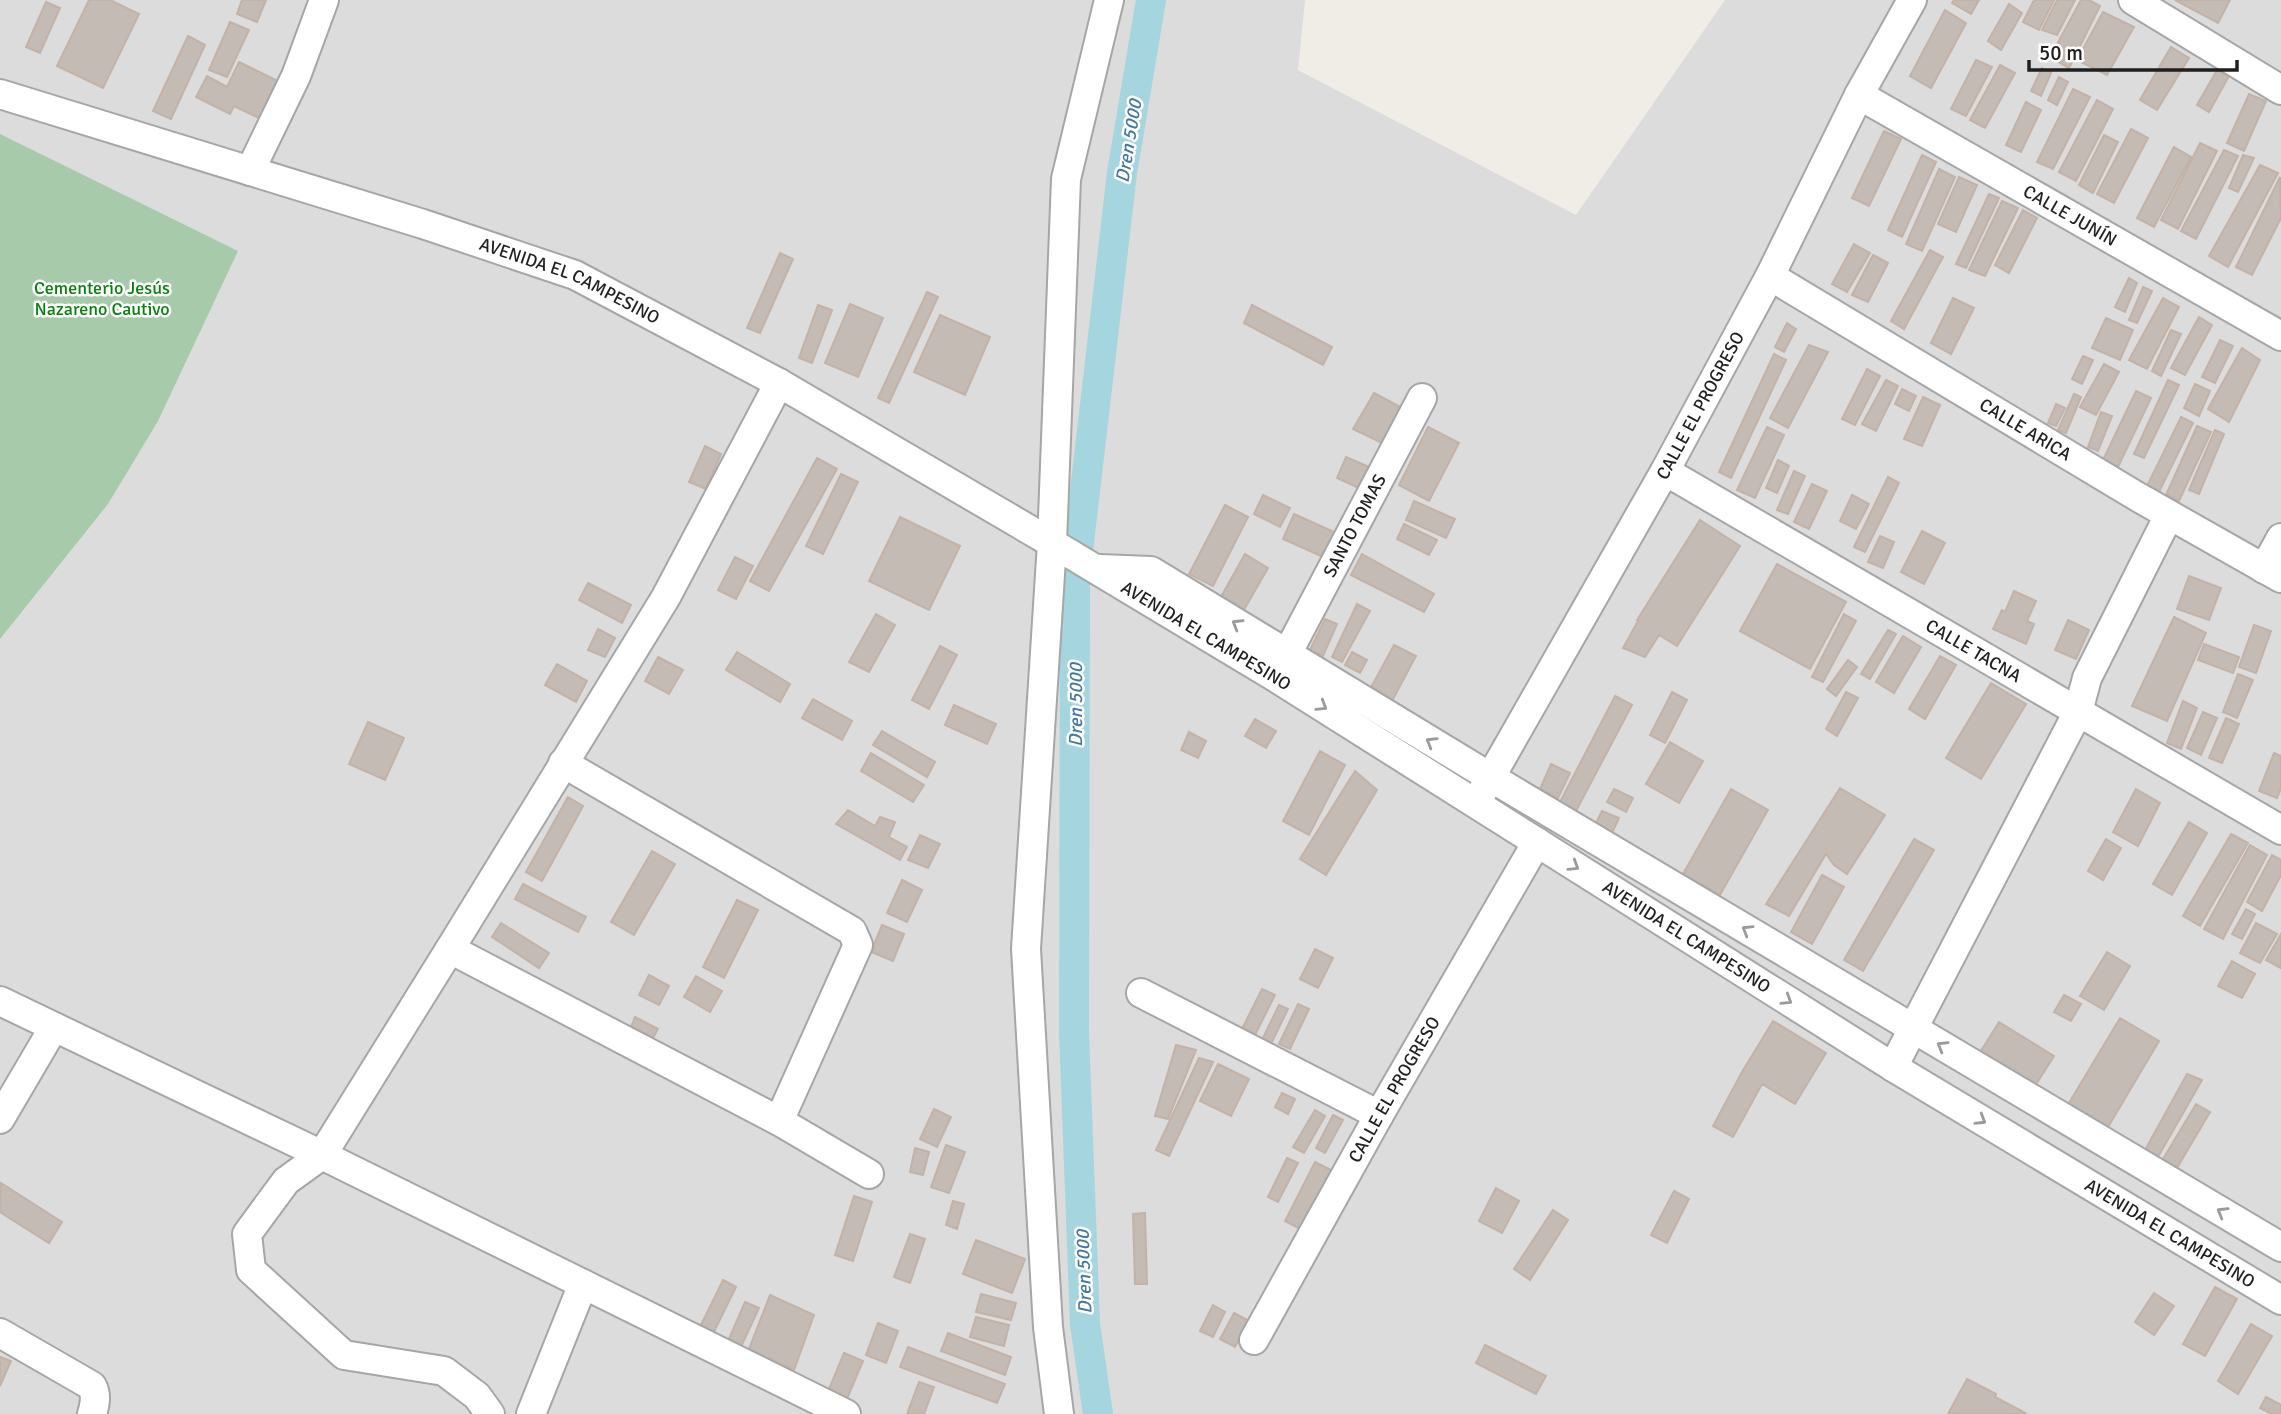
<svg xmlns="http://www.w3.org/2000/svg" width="2281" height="1414" viewBox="0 0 2281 1414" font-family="Signika,sans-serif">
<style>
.residential{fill:#dddcdc}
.cemetery{fill:#a6caaa}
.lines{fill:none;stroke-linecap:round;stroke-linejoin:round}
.canal{stroke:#a5d5df;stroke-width:30}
.building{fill:#c5bbb5;stroke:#c2b2a7;stroke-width:2}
.minor-casing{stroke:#a6a6a6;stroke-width:32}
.minor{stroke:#fff;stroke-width:28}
.oneway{stroke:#9a9a9a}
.labels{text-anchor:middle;stroke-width:5;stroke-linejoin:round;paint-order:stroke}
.street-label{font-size:18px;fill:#1f1f1f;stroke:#fff}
.park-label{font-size:18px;fill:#09820d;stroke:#fff}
.water-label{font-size:19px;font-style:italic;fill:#4378a2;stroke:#fff}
</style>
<rect width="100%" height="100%" fill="#f0ece6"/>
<!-- residential -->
<path class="residential" d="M0,0H1305L1298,70L1576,215L1725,0H2281V1414H0Z"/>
<!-- cemetery -->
<path class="cemetery" d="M0,134L238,251L158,421L108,504L0,639Z"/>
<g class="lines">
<!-- canal -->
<path class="canal" d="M1098,1414L1085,1324L1074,1032L1075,577L1122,173L1151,0"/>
</g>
<!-- building -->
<path class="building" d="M89,0H110L139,14L103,88L57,66Z
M242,0H266L257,22L237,14Z
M1954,0H1979L1971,14L1952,3Z
M2034,0H2054L2039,30L2023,22Z
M2057,0H2075L2057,35L2042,30Z
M2081,0H2089L2100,6L2069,68L2050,57Z
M2175,0H2230L2218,23Z
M46,2L60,8L40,53L26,47Z
M2009,4L2022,13L2001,50L1988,41Z
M1945,10L1966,23L1931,88L1910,76Z
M2103,12L2134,27L2107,75L2077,60Z
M230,22L249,30L227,77L209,70Z
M188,36L205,45L171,119L153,111Z
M2171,47L2189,58L2157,110L2140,100Z
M1976,60L1992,67L1966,116L1951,109Z
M239,62L286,85L269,123L234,106L230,114L196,97L207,76L227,87Z
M2000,65L2015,73L1985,128L1970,120Z
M2042,68L2051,73L2041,96L2031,91Z
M2217,70L2229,76L2209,112L2197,105Z
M2059,77L2068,82L2057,105L2048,100Z
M2073,89L2090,97L2053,169L2037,162Z
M2249,94L2266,101L2244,151L2227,143Z
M2097,100L2113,109L2076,181L2059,172Z
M2026,102L2041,110L2021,152L2006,145Z
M2131,129L2148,138L2114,203L2097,194Z
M1884,131L1901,139L1869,206L1852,198Z
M2104,135L2118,142L2093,193L2079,185Z
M2200,143L2217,151L2178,229L2161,220Z
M2174,147L2191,157L2154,227L2137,218Z
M2224,150L2238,156L2196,239L2181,231Z
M1922,155L1936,162L1902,237L1888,230Z
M2243,155L2254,158L2238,192L2229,188Z
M2260,165L2278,173L2228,267L2209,256Z
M1939,169L1955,177L1922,251L1906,244Z
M1959,177L1977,185L1956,232L1938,224Z
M2280,177L2281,218L2252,275L2236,267Z
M1989,194L1999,198L1966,268L1956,264Z
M2002,201L2018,208L1985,276L1969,270Z
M2023,210L2037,218L2009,273L1995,265Z
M1854,244L1870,253L1847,292L1832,284Z
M1930,250L1943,257L1904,329L1891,321Z
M780,253L793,259L760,333L747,328Z
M1873,255L1888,263L1868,302L1852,295Z
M2129,278L2137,283L2125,312L2115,307Z
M2143,287L2152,291L2137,323L2129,320Z
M927,292L938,297L889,403L878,398Z
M1953,298L1974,308L1951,354L1931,343Z
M2163,298L2179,307L2147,369L2129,360Z
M850,304L883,318L858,377L825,363Z
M818,305L832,310L812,363L799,358Z
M1252,305L1332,347L1323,365L1244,323Z
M940,315L990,337L965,395L914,372Z
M2199,317L2212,325L2185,375L2171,368Z
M2106,318L2133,330L2120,360L2092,348Z
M1787,323L1796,329L1784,352L1775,347Z
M2171,330L2181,334L2161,376L2152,371Z
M2220,340L2233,346L2215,383L2202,377Z
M1809,345L1828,352L1788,428L1770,418Z
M2242,348L2260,360L2229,422L2208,409Z
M1774,354L1786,360L1731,478L1719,472Z
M2083,356L2093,360L2082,384L2072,379Z
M2104,364L2119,372L2096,415L2080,407Z
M1867,369L1880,376L1855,425L1842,419Z
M1886,380L1898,386L1876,431L1862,424Z
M2168,380L2179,385L2144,458L2134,454Z
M2195,384L2210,391L2199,416L2184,408Z
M1902,389L1916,396L1909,411L1895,404Z
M2136,391L2151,398L2118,467L2103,460Z
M1374,393L1404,409L1386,445L1353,429Z
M2074,394L2081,397L2066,433L2058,430Z
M1923,397L1940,405L1922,446L1904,439Z
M2056,404L2065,408L2056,426L2048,423Z
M2101,412L2112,416L2098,451L2088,447Z
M2181,417L2193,423L2159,492L2147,486Z
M2197,426L2211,432L2179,501L2166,495Z
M1428,427L1459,443L1429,501L1399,485Z
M1767,427L1784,435L1755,498L1737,490Z
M2215,430L2224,434L2199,494L2189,490Z
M705,446L721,454L706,489L689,482Z
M1346,457L1376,470L1367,492L1337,478Z
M817,458L837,469L769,591L750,581Z
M1778,460L1789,466L1777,493L1766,488Z
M1794,471L1805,476L1788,514L1777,510Z
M841,474L858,482L823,554L806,546Z
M1888,477L1899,483L1865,552L1854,547Z
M1812,484L1827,491L1809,529L1794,522Z
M1263,495L1290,508L1280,527L1254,514Z
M1852,495L1869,504L1856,529L1840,521Z
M1414,501L1455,519L1446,538L1406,520Z
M1225,505L1248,517L1213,586L1189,574Z
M1294,514L1334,532L1323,557L1283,539Z
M900,517L960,546L929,610L869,581Z
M1700,520L1740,546L1677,646L1659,635L1645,657L1623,648L1638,621L1637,620Z
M1404,524L1437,540L1429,555L1397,539Z
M1922,531L1945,543L1924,584L1901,572Z
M1880,536L1894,542L1883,568L1868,562Z
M1245,554L1268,568L1241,615L1218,602Z
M1362,554L1434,594L1424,612L1351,575Z
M735,557L753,566L736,599L718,590Z
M1777,564L1846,602L1810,669L1740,631Z
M2189,576L2221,588L2209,620L2177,609Z
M588,583L631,605L622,623L579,600Z
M2014,591L2036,601L2027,621L2034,624L2026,644L1993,629L2002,610L2005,612Z
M1357,604L1370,611L1342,662L1332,657Z
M876,614L895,625L869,672L849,662Z
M1844,614L1856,621L1823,682L1812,677Z
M2174,617L2206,633L2167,721L2132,706Z
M1325,619L1337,624L1323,656L1310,650Z
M2068,620L2089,630L2076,659L2055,650Z
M2254,625L2271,631L2256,673L2239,667Z
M598,629L615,638L605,657L588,650Z
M1888,630L1896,634L1870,679L1861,674Z
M1903,636L1921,647L1894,693L1876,682Z
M2204,644L2239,657L2233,673L2198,660Z
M1394,645L1416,656L1391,703L1369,691Z
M940,646L957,655L929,709L912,700Z
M737,652L790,684L780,702L726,670Z
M1352,652L1367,660L1360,673L1345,665Z
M1940,656L1956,665L1925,719L1909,709Z
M658,657L683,670L669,694L645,681Z
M1848,660L1857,667L1836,696L1827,689Z
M557,664L587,681L576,702L545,685Z
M2238,674L2253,680L2237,718L2223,712Z
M1991,683L2026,704L1981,779L1946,758Z
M1672,692L1687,700L1665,743L1650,735Z
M1846,692L1858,698L1837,736L1826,729Z
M1615,696L1632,705L1576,811L1560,802Z
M813,699L852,721L842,740L802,718Z
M2183,701L2197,708L2181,749L2167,743Z
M954,705L996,724L987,744L945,725Z
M2203,712L2217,718L2201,755L2187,748Z
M2226,718L2239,724L2222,763L2209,758Z
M1255,719L1276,731L1266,748L1245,736Z
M368,722L404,738L385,780L349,764Z
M882,731L935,762L927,777L873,745Z
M1189,732L1206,741L1198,758L1181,750Z
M1670,742L1703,761L1679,803L1646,784Z
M1320,751L1345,765L1309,835L1283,821Z
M871,753L924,785L913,802L861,771Z
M2274,753L2281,756V788L2277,798L2259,791Z
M1551,764L1570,773L1558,798L1540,789Z
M1355,771L1377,790L1326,875L1300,859Z
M1840,788L1885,815L1847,874L1834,865L1826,854L1789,916L1766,904Z
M1614,789L1633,798L1626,812L1607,802Z
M1731,789L1768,810L1720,895L1683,874Z
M2136,789L2160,803L2138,846L2113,832Z
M568,797L583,806L542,881L526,872Z
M848,810L875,826L880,817L895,822L889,837L907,847L900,860L836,824Z
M1602,811L1619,818L1612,833L1595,825Z
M2189,822L2207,833L2172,895L2153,884Z
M2231,834L2248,843L2200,926L2183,916Z
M920,835L940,844L928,868L908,860Z
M1914,839L1934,850L1863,971L1844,960Z
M2106,839L2121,848L2103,880L2088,871Z
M2250,845L2267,855L2223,939L2204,929Z
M652,851L675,864L634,935L611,922Z
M2272,855L2281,860V875L2262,911L2247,902Z
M1822,875L1844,887L1812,944L1791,932Z
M902,880L922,890L907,922L887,913Z
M523,884L586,917L578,932L515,899Z
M737,900L758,910L724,978L703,967Z
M2246,909L2255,914L2242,939L2232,934Z
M501,923L549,953L539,968L492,937Z
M2256,923L2277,934L2260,963L2240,953Z
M882,925L904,934L893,961L871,952Z
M2281,934V968L2266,960Z
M1315,949L1333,958L1318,988L1300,979Z
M2107,952L2130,966L2104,1010L2080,996Z
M2232,961L2255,974L2242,998L2218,986Z
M649,975L669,986L659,1005L639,995Z
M696,976L722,991L710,1012L684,997Z
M1262,989L1275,995L1255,1035L1242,1029Z
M2064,995L2081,1004L2071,1021L2054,1012Z
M1298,1004L1309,1009L1290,1049L1279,1044Z
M1279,1005L1288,1009L1271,1044L1262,1040Z
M635,1017L658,1029L653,1038L631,1027Z
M2120,1018L2159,1041L2102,1137L2063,1113Z
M1773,1021L1826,1053L1795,1104L1762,1084L1733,1137L1713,1126L1742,1072Z
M1999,1022L2054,1056L2033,1089L1979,1054Z
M1176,1045L1196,1050L1168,1119L1155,1116Z
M1199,1058L1213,1062L1169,1156L1156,1150Z
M1218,1064L1249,1079L1231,1116L1200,1101Z
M2187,1074L2202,1080L2158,1157L2145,1150Z
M1282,1093L1295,1099L1288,1114L1275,1107Z
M2196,1104L2210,1112L2174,1173L2160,1164Z
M934,1109L951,1117L937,1147L920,1139Z
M1315,1110L1325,1116L1304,1153L1293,1147Z
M1333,1115L1343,1120L1325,1153L1316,1148Z
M946,1145L965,1152L949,1193L931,1187Z
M915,1148L929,1152L923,1175L910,1172Z
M1287,1158L1298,1163L1278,1202L1268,1197Z
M1315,1162L1337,1173L1306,1232L1285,1221Z
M1,1183L62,1222L49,1243L0,1212Z
M1496,1188L1519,1201L1502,1233L1479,1221Z
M1674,1191L1689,1199L1667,1243L1651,1235Z
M854,1196L872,1202L853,1261L835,1255Z
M953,1201L964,1204L957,1229L946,1225Z
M1553,1210L1568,1220L1530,1280L1514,1269Z
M1145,1213L1147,1284H1135L1133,1214Z
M910,1234L925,1239L910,1283L894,1277Z
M976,1240L1025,1259L1012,1293L963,1274Z
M723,1280L736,1287L710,1340L697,1333Z
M2215,1287L2237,1299L2205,1356L2183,1344Z
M2154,1293L2174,1306L2154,1335L2135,1322Z
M981,1294L1016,1303L1011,1320L976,1312Z
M770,1295L814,1315L794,1370L749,1349Z
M745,1302L759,1308L741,1347L728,1341Z
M1213,1305L1225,1312L1213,1337L1200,1331Z
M1234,1313L1249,1321L1235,1347L1220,1339Z
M976,1317L1009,1325L1004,1346L970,1337Z
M878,1323L898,1331L886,1363L866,1355Z
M2251,1324L2272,1336L2238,1394L2218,1381Z
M948,1333L1011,1357L1005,1375L941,1351Z
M1485,1345L1546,1376L1536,1394L1476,1363Z
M908,1347L1005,1384L997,1403L900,1367Z
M844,1353L863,1361L846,1401L827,1394Z
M0,1357L11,1361L0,1386Z
M1967,1379L1996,1394L1995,1397L2027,1414H1948Z
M919,1382L934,1387L924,1414H907Z
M2266,1397L2281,1405V1414H2272L2260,1408Z"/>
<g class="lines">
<!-- minor casing -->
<g class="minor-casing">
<g id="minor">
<path d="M2133,0L2281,90"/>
<path id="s1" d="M0,94L423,224L575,275L779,383L1052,543L1275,677L1893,1067L2281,1300"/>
<path id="s2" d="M1859,95L2281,336"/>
<path d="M250,171L296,76L324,0"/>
<path id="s3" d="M1770,276L2138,497L2281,578"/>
<path d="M779,383L666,597L450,949L779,1121L869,1174"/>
<path id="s4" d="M1665,471L2281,830"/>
<path d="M1099,569L1151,571L1490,777L2281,1247"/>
<path d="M2264,569L2281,538"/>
<path id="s5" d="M1287,654L1422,398"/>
<path d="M563,763L852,931L858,945L779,1121"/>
<path id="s6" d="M1481,794L1665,471L1770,276L1859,95L1912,0"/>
<path d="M450,949L322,1155L286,1181L247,1234L251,1270L344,1355L444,1371L477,1396L490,1414"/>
<path d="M1141,993L1379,1115"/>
<path d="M0,1001L322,1155L846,1414"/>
<path d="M1893,1067L2078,712L2087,678L2169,515"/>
<path d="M0,1119L54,1027"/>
<path d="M0,1333L92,1386C97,1395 95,1404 92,1414"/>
<path id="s7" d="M1254,1340L1379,1115L1537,842"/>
<path d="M531,1414L583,1284"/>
<path d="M1059,1414L1048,1327L1026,949L1052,543L1066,179L1109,0"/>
</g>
</g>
<!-- minor -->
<use href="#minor" class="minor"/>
</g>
<!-- one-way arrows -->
<defs><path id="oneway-chevron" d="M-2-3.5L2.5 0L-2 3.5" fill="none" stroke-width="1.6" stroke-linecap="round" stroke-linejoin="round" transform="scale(1.75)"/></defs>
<g class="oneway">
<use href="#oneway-chevron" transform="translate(1237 624) rotate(-149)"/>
<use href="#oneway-chevron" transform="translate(1322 706) rotate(32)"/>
<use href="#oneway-chevron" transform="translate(1431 742) rotate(-149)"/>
<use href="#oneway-chevron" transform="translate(1574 866) rotate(32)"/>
<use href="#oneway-chevron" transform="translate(1747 930) rotate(-149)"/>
<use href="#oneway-chevron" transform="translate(1787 1000) rotate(32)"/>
<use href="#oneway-chevron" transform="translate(1942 1046) rotate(-149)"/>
<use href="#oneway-chevron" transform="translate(1981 1120) rotate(31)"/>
<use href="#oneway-chevron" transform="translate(2222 1212) rotate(-149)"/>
</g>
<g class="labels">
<!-- street labels -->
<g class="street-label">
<text dy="6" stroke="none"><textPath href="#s2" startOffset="243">CALLE JUNÍN</textPath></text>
<text dy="6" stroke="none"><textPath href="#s1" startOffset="600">AVENIDA EL CAMPESINO</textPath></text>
<text dy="6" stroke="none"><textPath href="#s6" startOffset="446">CALLE EL PROGRESO</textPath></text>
<text dy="6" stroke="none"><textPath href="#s3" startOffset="298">CALLE ARICA</textPath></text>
<text dy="6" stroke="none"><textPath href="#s5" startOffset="145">SANTO TOMAS</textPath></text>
<text dy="6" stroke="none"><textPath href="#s1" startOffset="1330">AVENIDA EL CAMPESINO</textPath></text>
<text dy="6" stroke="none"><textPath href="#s4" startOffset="357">CALLE TACNA</textPath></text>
<text dy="6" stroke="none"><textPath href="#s1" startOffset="1897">AVENIDA EL CAMPESINO</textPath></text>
<text dy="6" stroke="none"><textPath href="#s7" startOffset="287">CALLE EL PROGRESO</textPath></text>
<text dy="6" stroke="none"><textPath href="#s1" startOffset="2464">AVENIDA EL CAMPESINO</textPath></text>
</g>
<!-- park labels -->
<g class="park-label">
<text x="102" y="294">Cementerio Jesús<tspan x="102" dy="21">Nazareno Cautivo</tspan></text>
</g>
<!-- water labels -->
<g class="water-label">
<text transform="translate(1128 141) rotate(-81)" y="7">Dren 5000</text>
<text transform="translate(1075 705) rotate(-90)" y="7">Dren 5000</text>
<text transform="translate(1083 1272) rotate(-92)" y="7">Dren 5000</text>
</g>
</g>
<!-- scale -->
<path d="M2029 60v10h208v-10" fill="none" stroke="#1f1f1f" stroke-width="3.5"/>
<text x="2039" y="60" font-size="21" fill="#1f1f1f" stroke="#ffffff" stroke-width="5" paint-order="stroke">50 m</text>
</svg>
